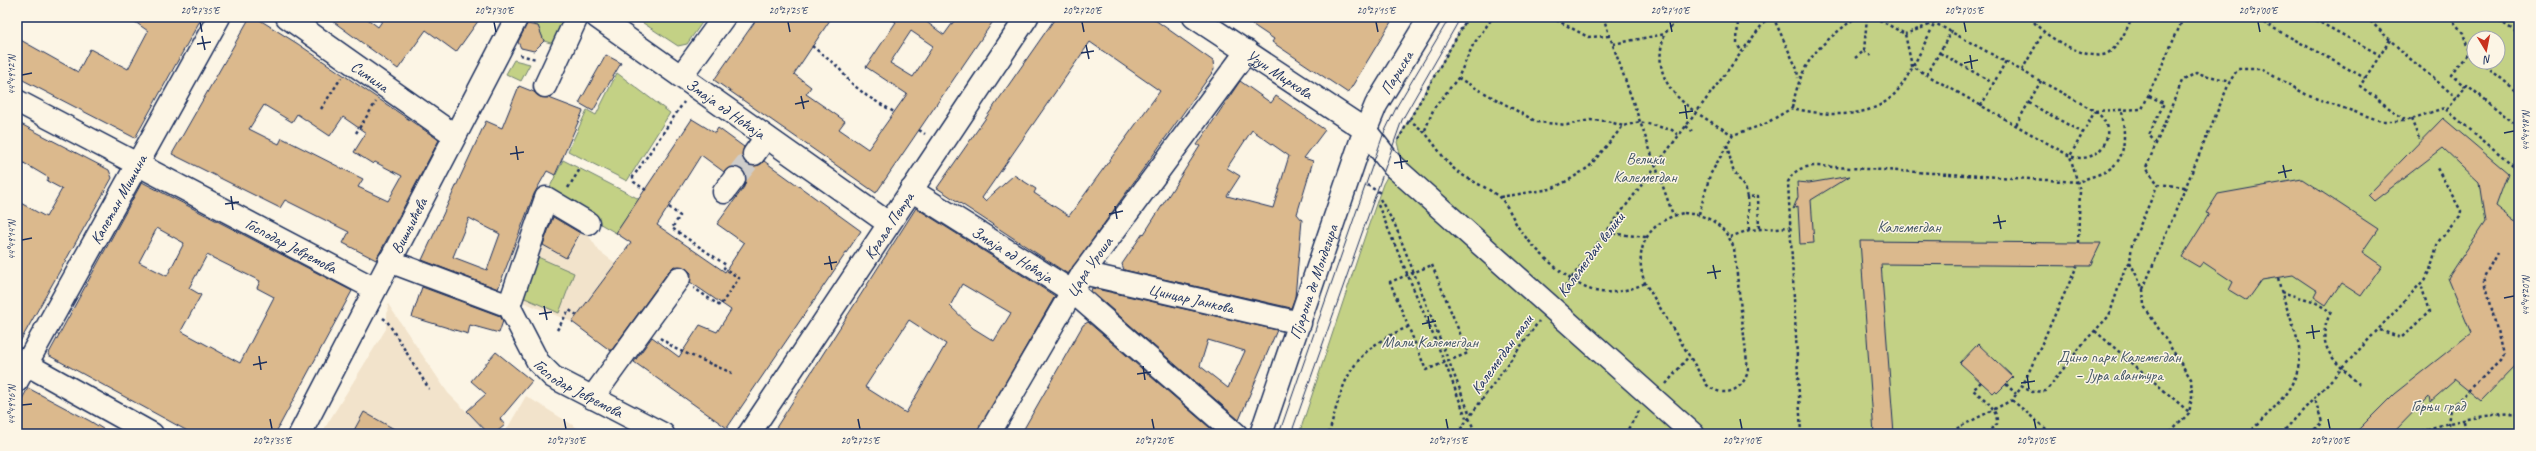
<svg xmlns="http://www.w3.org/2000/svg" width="2536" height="451" viewBox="0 0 2536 451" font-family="Caveat,sans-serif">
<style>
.built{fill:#f2e3cb}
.green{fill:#c3d185;stroke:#6f8072;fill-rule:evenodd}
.building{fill:#dbb98d;stroke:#1b2f5e;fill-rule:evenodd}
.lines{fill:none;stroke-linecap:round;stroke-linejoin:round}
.minor-tunnel{stroke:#cfcdca;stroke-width:22;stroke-dasharray:22 11;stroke-linecap:butt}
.minor-casing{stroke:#1b2f5e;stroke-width:25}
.path{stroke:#1b2f5e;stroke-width:2.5;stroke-dasharray:3 3;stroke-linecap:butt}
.minor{stroke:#fcf5e5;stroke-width:22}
.tram{stroke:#1b2f5e;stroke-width:1}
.ticks{fill:none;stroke:#1b2f5e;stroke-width:1.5}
.labels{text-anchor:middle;stroke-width:3;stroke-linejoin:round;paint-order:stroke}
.street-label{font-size:16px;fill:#1b2f5e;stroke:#fcf5e5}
.park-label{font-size:16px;fill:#455868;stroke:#fcf5e5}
.neatline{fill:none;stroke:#1b2f5e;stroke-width:1.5}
.ticks-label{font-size:10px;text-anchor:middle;fill:#1b2f5e}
</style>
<rect width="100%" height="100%" fill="#fcf5e5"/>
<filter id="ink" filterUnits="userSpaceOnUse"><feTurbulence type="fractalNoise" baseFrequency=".025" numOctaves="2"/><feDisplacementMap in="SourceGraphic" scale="8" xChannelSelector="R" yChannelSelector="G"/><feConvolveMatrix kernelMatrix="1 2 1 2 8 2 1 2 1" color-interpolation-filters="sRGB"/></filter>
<g filter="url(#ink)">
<!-- built -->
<path class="built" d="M553,210L583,227L599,251L659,295L615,354L572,322L518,300Z
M388,304L448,393L489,434H321L386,329Z
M526,396L587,434H504Z"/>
<!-- green -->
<path class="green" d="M537,17H561L566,20L554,44L544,41L538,26L533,25Z
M634,17H706L687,44L678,46Z
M1468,17H2519V434H1299L1368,227L1383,184L1400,154L1397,142L1399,137ZM2474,38H2498V62H2474Z
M514,60L530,64L521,81L506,74Z
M617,73L670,113L627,181L568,151L587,110L596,115Z
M563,160L639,199L616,233L547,193Z
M531,254L574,273L559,313L518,295Z"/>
<!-- building -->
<path class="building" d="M128,17H202L135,138L17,77V38L78,72L90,49L128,69L148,31Z
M250,17H255L298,44L439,140L376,260L343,243L349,232L285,200L280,208L172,154ZM264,105L292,122L297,114L330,136L343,117L366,133L354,152L373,164L375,162L402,176L388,201L358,187L363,179L282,138L279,144L249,129Z
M327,17H365L378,27L385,17H481L456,52L426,30L398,69Z
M758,17H832L794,74L811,87L806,94L845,121L839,129L868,149L907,94L866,67L896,22L888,17H920L944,35L957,17H996L876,193L714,80ZM911,31L933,46L913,77L890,63Z
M1056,17H1151L1213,61L1214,70L1068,274L937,188ZM1090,42L1160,91L1069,216L1034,193L1036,189L1014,175L985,201L982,198Z
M1241,17H1394L1348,93L1272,42L1274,39Z
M527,24L538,26L544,41L534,51L521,48L518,42Z
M606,55L621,63L593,111L579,103Z
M1240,81L1271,103L1276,96L1325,130L1304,158L1313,161L1297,214L1302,220L1295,297L1291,308L1124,270L1122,264L1143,233L1144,234L1200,146L1197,145ZM1252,130L1289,156L1273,208L1227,196L1240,176L1227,168Z
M519,86L534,92L540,97L549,98L583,111L555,175L547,171L534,194L498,289L422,260L486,121L502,128ZM469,218L500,234L487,270L453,257Z
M2443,118L2508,173L2496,206L2519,224V362L2481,401L2454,379V381L2430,402L2429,396L2392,434H2354L2394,394L2471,333L2448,278L2485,222L2479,182L2443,148L2374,201L2368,195Z
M692,119L715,133L718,128L744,147L743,159L747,164L759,165L764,161L861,231L727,428L634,362L652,337L679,357L700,325L717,332L731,310L690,282L691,273L686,268L674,266L669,271L611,351L572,322L631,243L616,233ZM701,155L724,172L730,167H736L746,175L744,187L717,224L744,243L725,272L657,225Z
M17,122L109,170L112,178L17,347V201L46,217L62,189L47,181L49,178L17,159Z
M1850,176L1811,200L1814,243L1800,244L1798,206L1793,209L1798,197L1797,182L1809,183Z
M2302,179L2378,229L2362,252L2382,266L2361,296L2341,283L2326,305L2314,297L2317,291L2293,275L2262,280L2247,301L2229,290L2233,282L2203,262L2199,267L2182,257L2209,214L2206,213L2218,194Z
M142,182L352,291L275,434H193L48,355ZM157,228L184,243L167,276L139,262ZM207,255L260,281L257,288L274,297L240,363L181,331L201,295L189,288Z
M916,208L1055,296L976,434H772ZM962,284L1011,313L994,341L973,328L950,306ZM909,320L946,344L906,413L865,387Z
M553,217L580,233L566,258L543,245Z
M1860,241L2076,243H2101L2090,266L1881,264L1894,434H1874Z
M422,287L500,316L503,321L499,333L470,325L468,334L412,317Z
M1092,288L1277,330L1239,420L1091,291ZM1208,340L1245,351L1228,388L1200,366Z
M1088,322L1217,434H1021L1083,325Z
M1978,344L2013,377L1997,393L1995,391L1993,393L1960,363Z
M496,352L532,381L500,419L505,425L494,434H489L467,411L486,394L471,381Z
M28,388L90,421L111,434H17V408Z
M364,412L403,434H352Z"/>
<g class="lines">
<!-- minor-tunnel -->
<path class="minor-tunnel" d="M734,179L754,154"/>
<!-- minor casing -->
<g class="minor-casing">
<g id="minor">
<path id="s1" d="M287,17L454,135"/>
<path id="s2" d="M597,17L888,223"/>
<path id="s3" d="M1194,17L1365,130L1393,166L1693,434"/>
<path d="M681,76L724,17"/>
<path d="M545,86L577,17"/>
<path id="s4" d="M17,101L375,289"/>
<path d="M754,154L766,137"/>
<path id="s5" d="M911,190L1073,292L1236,434"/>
<path d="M724,192L734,179"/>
<path id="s6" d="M389,261L509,306L538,362L553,377L663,434"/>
<path id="s7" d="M1083,273L1300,323"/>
<path d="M509,306L546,198L588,223"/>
<path d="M17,359L152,434"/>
<path id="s8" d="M17,381L219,17"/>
<path d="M592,398L679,278"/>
<path id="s9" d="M300,434L517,17"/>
<path id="s10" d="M749,434L1027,17"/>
<path id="s11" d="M989,434L1083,273L1247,51"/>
<path id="s12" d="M1261,434L1361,141L1376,105L1430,17"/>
</g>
</g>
<!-- path -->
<path class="path" d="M1551,17L1588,37L1610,36
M1603,17L1673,215
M1680,17C1676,22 1666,30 1664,36C1647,90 1695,112 1733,135
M1738,17L1737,44L1742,52
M1773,17L1797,69L1798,78
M1874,17L1905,34L1912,66L1927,75L2070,156C2100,167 2122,130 2095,111L1935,23L1905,34
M2031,17C2038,34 2088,62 2106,54C2118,49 2127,29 2132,17
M2253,17L2365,78
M2310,17L2380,55
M2366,17L2408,57L2457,98
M2450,17L2463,33L2469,52L2474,56
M2494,17L2519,34
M2390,40L2360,86L2405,120
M1613,44L1665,34
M812,46L838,67L850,82L867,96L894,112
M1864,51L1872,56
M1940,53L1993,83
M520,55L536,59
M1855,58L1864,51L1867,17
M2481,62L2519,93
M2022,70L2043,33
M1927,75L1952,30
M1458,78L1537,122L1567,125L1590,120L1607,121L1623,126
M2466,87L2451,75L2469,52
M2149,96L2164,103L2149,135L2156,143
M2029,103L2083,133
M1981,106L2006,61
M1792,108C1803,57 1817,48 1856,17
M321,109L341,78
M2447,110L2467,85L2519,127
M2095,111L2142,109L2184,17
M2411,119L2420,141
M1408,120C1430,132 1435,149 1451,166C1465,180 1485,185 1499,197C1508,204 1513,220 1520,230C1534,249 1567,281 1589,289C1605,296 1630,291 1645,283
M2016,125L2041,81
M1686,126L1692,131
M919,130L925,134
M1425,130L1434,108L1458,78L1473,45L1493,17
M356,133L376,102
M1398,140L1468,17
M1727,145L1733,170L1746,190L1748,197
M1367,185L1382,194
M2185,187L2158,184L2146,168L2182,81L2196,73L2230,81
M568,188L580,169
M646,190L634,182L633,177L684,102
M1500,197L1551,189L1569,180L1589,167L1623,126L1640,122L1672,130L1679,136
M1380,199L1395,225L1470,415
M2519,202V203
M1378,205L1445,363L1467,420
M669,207L680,216L672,228L726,265L724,268L739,278L720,306L694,288
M1684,213C1709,215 1724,224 1734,248L1748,371C1743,391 1723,399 1707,385L1645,283C1632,249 1649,220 1684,213Z
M1699,214L1710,175L1733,135L1765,124L1792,108C1825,116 1874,121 1898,90C1913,71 1923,45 1935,23
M1749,230L1748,197L1758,196L1759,229
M1607,233L1646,237
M1730,237L1749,230L1790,227
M2078,243L2080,191L2070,156L2095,111
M2130,262L2143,289L2144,306L2191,379L2192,397L2189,413L2169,434
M1432,265L1468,353L1426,370L1390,282Z
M2143,289L2230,81L2238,69H2261L2309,96L2381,121H2405L2444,108L2519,170
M1561,292L1768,17
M2281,292L2313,301L2331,312
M2331,312C2313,346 2335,362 2359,384
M383,318L387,321L429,389
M557,330L569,310L577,315
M2380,330L2401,338L2429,312L2421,284
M2095,331L2189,412
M660,338L676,349L732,373
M1981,382L1973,390C1984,399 1998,408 1997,424L1985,434
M1666,384L1689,356
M2006,384L2016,394
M2021,386L2032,392L2046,391L2085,341L2109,316L2125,268L2130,262L2132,244L2158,184
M2012,400L2052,434
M1469,418L1476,434
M2464,422L2466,434
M2448,425L2450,408L2500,361L2503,355L2484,277L2497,253
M2433,428L2434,434
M1329,434C1344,377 1351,351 1408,327
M1457,434L1539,321
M1625,434L1639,411
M1801,434L1788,182C1794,169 1804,166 1818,166L2079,182C2088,177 2098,176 2108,170C2129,158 2124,131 2122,110
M1946,434L2012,400L2023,385L2077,266
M2248,434C2271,410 2304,385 2299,348C2295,324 2282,301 2278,277
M2281,434L2424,280L2430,270L2438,242L2460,216L2461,211L2437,168
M2310,434L2322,422L2315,400
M2416,434C2438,423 2494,413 2519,413
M2515,434L2519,432"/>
<!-- minor -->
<use href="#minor" class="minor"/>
<!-- tram -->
<path class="tram" d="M1279,434L1383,135L1397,106L1450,17
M1291,434L1402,120L1461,17"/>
</g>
</g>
<!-- ticks -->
<path class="ticks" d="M200,22L202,32M494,22L496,32M788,22L790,32M1082,22L1084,32M1376,22L1378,32M1670,22L1672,32M1964,22L1966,32M2258,22L2260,32M202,36L205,50M197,44L211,42M1086,45L1089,59M1081,53L1094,51M1970,55L1972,69M1964,63L1978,60M22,75L32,73M801,96L804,109M795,104L809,101M1685,105L1687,119M1679,113L1693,111M2504,133L2514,131M516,146L518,160M510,154L524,152M1400,155L1402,169M1394,163L1408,161M2283,165L2286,178M2278,173L2292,170M231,196L233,210M225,204L239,202M1115,206L1117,219M1109,214L1123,211M1998,215L2001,229M1993,223L2006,221M22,240L32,238M829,256L832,270M824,264L837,262M1713,265L1716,279M1707,273L1721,271M2504,298L2514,296M544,306L547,320M539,314L552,312M1428,316L1430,329M1422,324L1436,321M2312,325L2314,339M2306,333L2320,331M259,356L261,370M253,365L267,362M1143,366L1145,380M1137,374L1151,372M2027,375L2029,389M2021,383L2035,381M22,405L32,404M270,419L272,429M564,419L566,429M858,419L860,429M1152,419L1154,429M1446,419L1448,429M1740,419L1742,429M2034,419L2036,429M2328,419L2330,429"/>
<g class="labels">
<!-- street labels -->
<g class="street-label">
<text dy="6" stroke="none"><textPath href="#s3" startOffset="103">Узун Миркова</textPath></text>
<text dy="6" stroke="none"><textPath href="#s12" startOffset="387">Париска</textPath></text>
<text dy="6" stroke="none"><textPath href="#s1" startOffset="102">Симина</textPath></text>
<text dy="6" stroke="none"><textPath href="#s2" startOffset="158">Змаја од Ноћаја</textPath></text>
<text dy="6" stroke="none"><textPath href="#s8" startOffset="208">Капетан Мишина</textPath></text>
<text dy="6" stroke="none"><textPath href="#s9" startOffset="235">Вишњићева</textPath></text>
<text dy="6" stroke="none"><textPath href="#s10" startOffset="251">Краља Петра</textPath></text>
<text dy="6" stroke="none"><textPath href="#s4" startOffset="310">Господар Јевремова</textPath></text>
<text dy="6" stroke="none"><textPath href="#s5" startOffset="120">Змаја од Ноћаја</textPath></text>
<text transform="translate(1590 254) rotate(-53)" y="6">Калемегдан велики</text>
<text dy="6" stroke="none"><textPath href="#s11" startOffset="195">Цара Уроша</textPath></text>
<text dy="6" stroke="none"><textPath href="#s12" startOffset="161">Пјарона де Мондезира</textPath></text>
<text dy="6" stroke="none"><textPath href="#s7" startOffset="111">Цинцар Јанкова</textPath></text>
<text transform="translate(1501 354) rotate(-54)" y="6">Калемегдан мали</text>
<text dy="6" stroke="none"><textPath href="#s6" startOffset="240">Господар Јевремова</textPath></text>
</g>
<!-- park labels -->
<g class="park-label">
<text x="1645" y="164">Велики<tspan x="1645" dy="18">Калемегдан</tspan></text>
<text x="1909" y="232">Калемегдан</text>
<text x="1430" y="347">Мали Калемегдан</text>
<text x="2119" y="362">Дино парк Калемегдан<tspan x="2119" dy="18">– Јура авантура</tspan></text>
<text x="2438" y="411">Горњи град</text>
</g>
</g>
<!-- margin -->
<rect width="2536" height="451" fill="none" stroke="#fcf5e5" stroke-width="44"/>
<!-- north arrow -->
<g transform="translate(2486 50) rotate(170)"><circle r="19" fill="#fcf5e5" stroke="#a2a6af"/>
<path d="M0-3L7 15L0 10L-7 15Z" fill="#c8321e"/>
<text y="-6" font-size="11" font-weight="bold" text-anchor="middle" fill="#1b2f5e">N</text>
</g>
<rect x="22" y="22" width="2492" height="407" class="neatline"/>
<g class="ticks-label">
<text x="200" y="14">20°27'35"E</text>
<text x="494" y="14">20°27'30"E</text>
<text x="788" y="14">20°27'25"E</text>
<text x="1082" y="14">20°27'20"E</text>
<text x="1376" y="14">20°27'15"E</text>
<text x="1670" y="14">20°27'10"E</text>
<text x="1964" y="14">20°27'05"E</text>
<text x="2258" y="14">20°27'00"E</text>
<text transform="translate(11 75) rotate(-90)" y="4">44°49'12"N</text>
<text transform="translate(2525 131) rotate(-90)" y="4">44°49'18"N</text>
<text transform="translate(11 240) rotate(-90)" y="4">44°49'14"N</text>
<text transform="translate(2525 296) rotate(-90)" y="4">44°49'20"N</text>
<text transform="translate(11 405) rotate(-90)" y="4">44°49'16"N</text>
<text x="272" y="444">20°27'35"E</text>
<text x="566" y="444">20°27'30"E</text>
<text x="860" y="444">20°27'25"E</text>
<text x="1154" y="444">20°27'20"E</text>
<text x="1448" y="444">20°27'15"E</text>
<text x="1742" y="444">20°27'10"E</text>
<text x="2036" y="444">20°27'05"E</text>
<text x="2330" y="444">20°27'00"E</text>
</g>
</svg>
